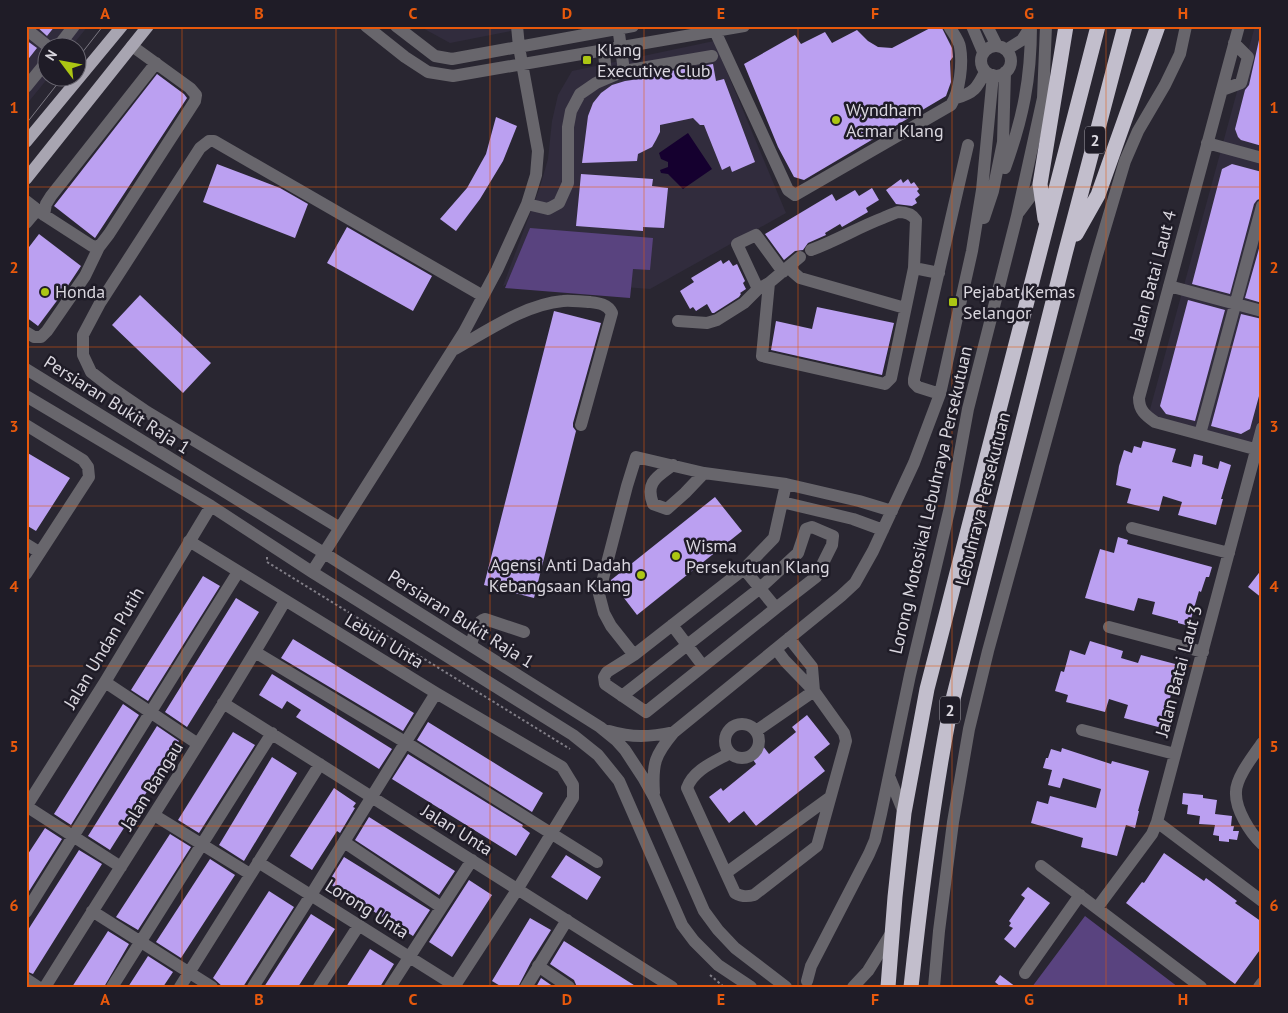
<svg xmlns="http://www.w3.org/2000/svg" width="1288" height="1013" viewBox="0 0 1288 1013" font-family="'PT Sans',sans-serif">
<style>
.built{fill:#312c3d}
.green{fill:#59437f}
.water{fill:#15002f}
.building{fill:#bba0f1}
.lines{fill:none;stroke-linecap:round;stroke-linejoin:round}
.path{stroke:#817e87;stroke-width:2;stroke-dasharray:2.5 2.5;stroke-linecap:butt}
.minor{stroke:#68666c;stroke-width:12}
.major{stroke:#a8a5b1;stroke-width:12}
.highway{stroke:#c2becc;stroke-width:15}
.tram{stroke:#7a7781;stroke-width:1}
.grid{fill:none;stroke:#e8590c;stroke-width:1;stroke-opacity:0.55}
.poi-dot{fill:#acc613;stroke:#1f1c27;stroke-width:2}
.labels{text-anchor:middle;stroke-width:5;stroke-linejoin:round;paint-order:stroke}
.shield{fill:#1f1c27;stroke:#a29fa8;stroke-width:1}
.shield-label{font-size:16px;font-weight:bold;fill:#dad7df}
.poi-label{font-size:18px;fill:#dad7df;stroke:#1f1c27;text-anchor:start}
.street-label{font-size:18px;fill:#dad7df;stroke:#1f1c27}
.neatline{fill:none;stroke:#e8590c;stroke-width:2}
.grid-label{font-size:16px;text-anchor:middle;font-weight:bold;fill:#e8590c}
</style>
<rect width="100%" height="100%" fill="#292631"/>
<!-- built -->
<path class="built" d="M26,26H88L71,47L48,48V78L26,105Z
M419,26H536L450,43Z
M1255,26H1262V411L1253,444L1156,418L1149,413Z
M714,41L786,213L650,289L517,279L503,286L540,187L548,159L552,121L558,95L572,71Z"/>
<!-- green -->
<path class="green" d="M530,228L653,238L650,270L633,269L630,298L505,288Z
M1085,916L1178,987H1032Z"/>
<!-- water -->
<path class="water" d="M688,133L712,169L683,189L668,174L661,173L660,170L668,167V162L661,159L659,153Z"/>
<!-- building -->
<path class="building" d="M36,26H55L47,36Z
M934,26H941L952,48L953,57L950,61L951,82L946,96L804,180L794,177L778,147L744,64L795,35L801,44L825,32L832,43L857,30L868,41L878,47L892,48Z
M26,40L37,48L26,62Z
M1259,40H1262V146L1241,140L1238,137L1235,129L1245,90L1249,85Z
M713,64L716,81L724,79L755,162L732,172L730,166L722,170L704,125H700L693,118L660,125V132L656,140L652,147L638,154L637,161L582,163L588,116L593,103L601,93L612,85L625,81L660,76L659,73Z
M157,74L184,94L187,98L95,238L54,206Z
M496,117L517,126L503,161L480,199L456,231L440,219L467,188L486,154Z
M217,164L280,188L308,204L295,238L203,202Z
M1232,164L1262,172V198L1257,200L1254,204L1230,294L1192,284L1222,169Z
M581,174L653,179L652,186L668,188L664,228L643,227V231L576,226Z
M901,179L903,183L908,179L911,184L914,182L919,189L917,191L920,195L915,199L917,203L912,206L896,204L886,190Z
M872,188L879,200L866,208L868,212L842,227L840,224L825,233L826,235L808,243L803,250L795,251L784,260L765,234L832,194L836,201L855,190L859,196Z
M347,227L432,276L413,311L327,263Z
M39,234L81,266L65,290L38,326L26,317V251Z
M1262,238V303L1245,298Z
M721,260L723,264L729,260L733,266L737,264L745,281L743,283L746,289L740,293L741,294L739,297L714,313H712L707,304L696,311L693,307L690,309L680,291L694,282L691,278Z
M140,295L211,363L183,393L112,325Z
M1188,300L1225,310L1195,421L1166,414L1160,406Z
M817,307L894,323L882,375L771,350L776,321L812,329Z
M554,311L601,323L573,423V427L576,431L534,598L484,585Z
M1241,314L1262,319V385L1250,429L1241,434L1211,426Z
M1143,441L1176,449L1172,462L1191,467L1194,454L1203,456L1202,464L1218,469L1220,461L1231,465L1221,499H1223L1216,525L1178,515L1182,502L1163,496L1159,511L1127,503L1131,489L1116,485L1119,466L1124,450L1132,453L1134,446L1141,448Z
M26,452L70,478L36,531L26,525Z
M715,497L742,531L637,615L611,581V580Z
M1118,537L1128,540L1127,544L1212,567L1209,577H1206L1201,592L1199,591L1189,626L1178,623V621L1152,614L1155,602L1138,598L1134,611L1085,598L1100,549L1114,553Z
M1262,569V598L1248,587Z
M203,576L220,586L148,701L131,690Z
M236,598L259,612L187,727L165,712Z
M293,639L414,713L403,731L281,658Z
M1090,641L1123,651L1121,658L1138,663L1141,655L1179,665L1162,728L1124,718L1128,705L1109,699L1105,712L1066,702L1068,695L1055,691L1061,671L1064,672L1070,650L1085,655Z
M272,674L392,749L379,769L296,717L301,710L287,701L282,709L259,695Z
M123,704L139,715L71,825L54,814Z
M807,715L830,744L814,757L825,771L756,826L744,811L729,823L709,797L721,788L723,791L756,764L751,757L763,746L769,754L796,732L792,727Z
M428,722L543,793L532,812L417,740Z
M157,726L179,741L110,850L88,836Z
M233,732L255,745L199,833L178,820Z
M1062,748L1111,764L1112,761L1149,771L1138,811H1139L1135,828L1126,825L1117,856L1081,847L1083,838L1031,823L1037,801L1048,804L1050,796L1096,808L1101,789L1063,778L1060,788L1048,785L1052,770L1043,768L1046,758H1048L1051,749L1061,752Z
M408,754L523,825L522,827L530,833L516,856L392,779Z
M272,757L297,773L244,861L219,845Z
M334,788L356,803L353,807L355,808L340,833L337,831L312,870L290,856Z
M1183,793L1203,795V798L1217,800L1215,814L1232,816L1231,826H1234L1233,831H1239L1237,840L1229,839V842L1219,841V836L1213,835L1215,825L1199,824L1200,816L1187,814L1188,805L1182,804Z
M369,817L455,871L439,895L355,840Z
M45,828L62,839L26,896V857Z
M170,834L191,847L138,930L116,917Z
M79,850L102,864L33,974L26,971V933Z
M1164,853L1204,881L1206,878L1237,901L1235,903L1262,922V947L1235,984L1126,903L1142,882L1144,883Z
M566,855L601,877L587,900L551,877Z
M344,857L430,910L413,936L328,883Z
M210,859L235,875L181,958L156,942Z
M469,880L492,895L452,957L429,942Z
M1028,887L1050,903L1015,948L1004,939L1013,928L1009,926L1011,923L1009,921L1025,898L1021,895Z
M269,891L294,907L243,987H223L213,978Z
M311,914L335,929L323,948L298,987H264Z
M530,918L551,930L531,962L518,987H502L492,981Z
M108,931L129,944L104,987H72Z
M564,941L607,968L637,987H577L574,980L550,964Z
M370,949L394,964L380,987H346Z
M148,956L173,972L163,987H128Z
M1000,975L1016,987H1001L995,982Z
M541,978L554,987H536Z"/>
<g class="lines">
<!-- path -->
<path class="path" d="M267,557V562L570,749
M710,975L724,987"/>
<!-- minor -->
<path class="minor" d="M366,26L405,57L428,72L453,76L744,26
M396,26L435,56L452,59L633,26
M618,26L624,71
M972,26L983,52
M987,26L997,46
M1239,26L1139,398C1139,410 1145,415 1155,422L1262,451
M26,29L50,48
M715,31L788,190L795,195L951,105C960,91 963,63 960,47C959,40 952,32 949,26
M981 61a15 15 0 1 1 30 0a15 15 0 1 1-30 0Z
M57,48L74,26
M1006,50L1022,40L1031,26
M604,51L606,77
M26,87L48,60
M1222,90L1241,83L1248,57L1234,43
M956,98C974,93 977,88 985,72
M1207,143L1262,158
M1005,168C1023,118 1031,79 1031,26
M26,201L44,215L92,246L99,247
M527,204L548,209L559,203L568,183V127L571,111L580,94L596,83L624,71L712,56
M1019,212L1040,184
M44,215L46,204L51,196L156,63
M984,218L993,191L1003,142L1005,72
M26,223L37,210
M791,265L793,272L800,278L905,308
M914,268L939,273
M769,283L762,356L885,384L891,378L914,268L916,220C912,214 905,212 898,212C894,213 888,216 883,218C859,227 836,241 811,250
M1169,286L1262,311
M758,289L737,244L756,235L783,272
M678,321L707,323L717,320L744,303L758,289L769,283L800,257
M26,332L34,337H41L47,331L85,276L99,247L109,234L195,101L196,95L190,88L132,46
M455,349C487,331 526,304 563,301C571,300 581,302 590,302C598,303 608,304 612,313L581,425
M26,369L324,553L600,727L616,740L625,750L644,779L654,797L704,911L718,930L735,948L786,987
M940,394L918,387L914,383V379L968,145
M26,396L211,506L312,572L573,735L598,755L619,781L682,925L694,941L718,965L751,987
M26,425L83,460L88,467L89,477L26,574
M1200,434L1262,206
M673,465C657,477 645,482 653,504L667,509L685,493L704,473
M782,502L853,519L883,530
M340,528L147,412L109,386L91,372L83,355V335L100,303L200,148L209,141H214L483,296
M1132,528L1229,553
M189,541L436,693L562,767L573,785V798L517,890L454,987
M26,544L39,552
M744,569L776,608L646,712L605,684L604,677L607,672L634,655L744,569L774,538L786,484
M312,572L464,332L497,270L527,204L536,175L538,151L519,47L517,26
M672,625L703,666
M1109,627L1203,652
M789,638L812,667L814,691
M471,645C474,636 475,622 485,619L524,632
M255,652L405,742L597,862
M634,655L611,626L604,613L599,594L627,486L636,457L704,473L786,484L859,501L892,511
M105,682L198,744
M622,696L759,589L798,553L806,529L812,527L833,536L832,545L816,577L776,608
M223,703L672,987
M725 741a17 17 0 1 1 34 0a17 17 0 1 1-34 0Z
M1082,730L1175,754
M609,731C632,738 650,737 674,732
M756,731L814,691
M1262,743C1254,755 1236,777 1236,792C1235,809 1250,833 1262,844
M730,753C714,762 693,770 687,788L735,893C742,897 747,897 754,895L817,846L846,741L844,733L814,691L785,661L776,649
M889,776L904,813
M654,793C652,763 655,755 674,732L841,596L855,583L873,551L914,463L940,394L972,251L982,190L993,75
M26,806L121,867
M26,807L105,682L211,506
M154,815L250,874
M1157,822L1262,901
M344,842L441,907
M258,862L457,987
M1041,866L1201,987
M726,873L829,798
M1097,908L1152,834L1157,822L1262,428
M92,911L212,987
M26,912L238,572
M538,966L569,987
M1025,973L1080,895
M26,979L38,987
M807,981L811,966L869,854L875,840L881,814L910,675L950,507L968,409L1017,216L1043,98L1046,26
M45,987C125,858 209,732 285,601
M112,987L272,733
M180,987L320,764
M253,987L311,895L436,693
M319,987L359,925
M390,987L472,860
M526,987L567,920
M853,987L868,971L892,932
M934,987L939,931L953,822L969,729L988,651L1097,255L1125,161L1138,131L1165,85L1180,54L1186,26
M1259,987L1262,983"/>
<!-- major -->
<path class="major" d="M26,142L122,26
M26,179L148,26"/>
<!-- highway -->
<path class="highway" d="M1045,219L1040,184L1066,26
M1076,234L1098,195L1158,26
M888,987L895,897L904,813L927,689L1098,26
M911,987C921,894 932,803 950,711L1065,254L1125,26"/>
<!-- tram -->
<path class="tram" d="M78,58L103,26
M26,124L62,78"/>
</g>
<!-- grid -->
<path class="grid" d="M182,26V987M336,26V987M490,26V987M644,26V987M798,26V987M952,26V987M1106,26V987M26,187H1262M26,347H1262M26,506H1262M26,666H1262M26,826H1262"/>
<!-- markers -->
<g class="poi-dot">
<rect x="582" y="55" width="10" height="10" rx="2.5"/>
<circle cx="836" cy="120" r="5"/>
<circle cx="45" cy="292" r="5"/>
<rect x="948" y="297" width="10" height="10" rx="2.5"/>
<circle cx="676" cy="556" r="5"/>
<circle cx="641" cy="575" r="5"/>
</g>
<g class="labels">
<!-- shield labels -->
<g class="shield">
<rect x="1085" y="126.5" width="20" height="27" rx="4"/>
<rect x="940" y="696.5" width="20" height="27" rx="4"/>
</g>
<g class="shield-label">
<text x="1095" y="146">2</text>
<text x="950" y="716">2</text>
</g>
<!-- poi labels -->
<g class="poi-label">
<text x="597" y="56">Klang<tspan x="597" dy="21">Executive Club</tspan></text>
<text x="846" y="116">Wyndham<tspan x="846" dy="21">Acmar Klang</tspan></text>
<text x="55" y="298">Honda</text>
<text x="963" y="298">Pejabat Kemas<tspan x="963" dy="21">Selangor</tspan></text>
<text x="686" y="552">Wisma<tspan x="686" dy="21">Persekutuan Klang</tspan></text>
<text x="631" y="571" text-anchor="end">Agensi Anti Dadah<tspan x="631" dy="21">Kebangsaan Klang</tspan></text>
</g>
<!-- street labels -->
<g class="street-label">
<text transform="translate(1153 276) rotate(-75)" y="6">Jalan Batai Laut 4</text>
<text transform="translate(117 405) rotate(32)" y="6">Persiaran Bukit Raja 1</text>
<text transform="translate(983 499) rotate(-76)" y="6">Lebuhraya Persekutuan</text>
<text transform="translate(931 500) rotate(-77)" y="6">Lorong Motosikal Lebuhraya Persekutuan</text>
<text transform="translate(461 619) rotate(32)" y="6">Persiaran Bukit Raja 1</text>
<text transform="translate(384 641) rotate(31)" y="6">Lebuh Unta</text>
<text transform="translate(104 648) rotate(-59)" y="6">Jalan Undan Putih</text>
<text transform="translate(1179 671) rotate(-75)" y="6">Jalan Batai Laut 3</text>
<text transform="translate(152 786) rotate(-58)" y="6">Jalan Bangau</text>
<text transform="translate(457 830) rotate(32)" y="6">Jalan Unta</text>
<text transform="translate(367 909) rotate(32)" y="6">Lorong Unta</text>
</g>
</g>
<!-- border -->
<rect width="1288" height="1013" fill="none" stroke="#1f1c27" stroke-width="55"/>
<!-- north arrow -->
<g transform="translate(62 62) rotate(302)"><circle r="24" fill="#1f1c27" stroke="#6a6771"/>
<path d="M0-4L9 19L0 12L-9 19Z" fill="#acc613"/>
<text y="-8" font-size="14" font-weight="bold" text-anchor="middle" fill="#dad7df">N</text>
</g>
<rect x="28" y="28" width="1232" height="958" class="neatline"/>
<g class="grid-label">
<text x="105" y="19">A</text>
<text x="259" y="19">B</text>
<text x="413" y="19">C</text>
<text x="567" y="19">D</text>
<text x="721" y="19">E</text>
<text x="875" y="19">F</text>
<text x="1029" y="19">G</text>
<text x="1183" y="19">H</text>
<text x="14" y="113">1</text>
<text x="1274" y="113">1</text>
<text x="14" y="273">2</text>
<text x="1274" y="273">2</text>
<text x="14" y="432">3</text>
<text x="1274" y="432">3</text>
<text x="14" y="592">4</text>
<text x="1274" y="592">4</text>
<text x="14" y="752">5</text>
<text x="1274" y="752">5</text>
<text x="14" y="911">6</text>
<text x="1274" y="911">6</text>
<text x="105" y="1005">A</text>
<text x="259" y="1005">B</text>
<text x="413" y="1005">C</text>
<text x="567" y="1005">D</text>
<text x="721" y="1005">E</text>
<text x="875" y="1005">F</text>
<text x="1029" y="1005">G</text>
<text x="1183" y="1005">H</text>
</g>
</svg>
